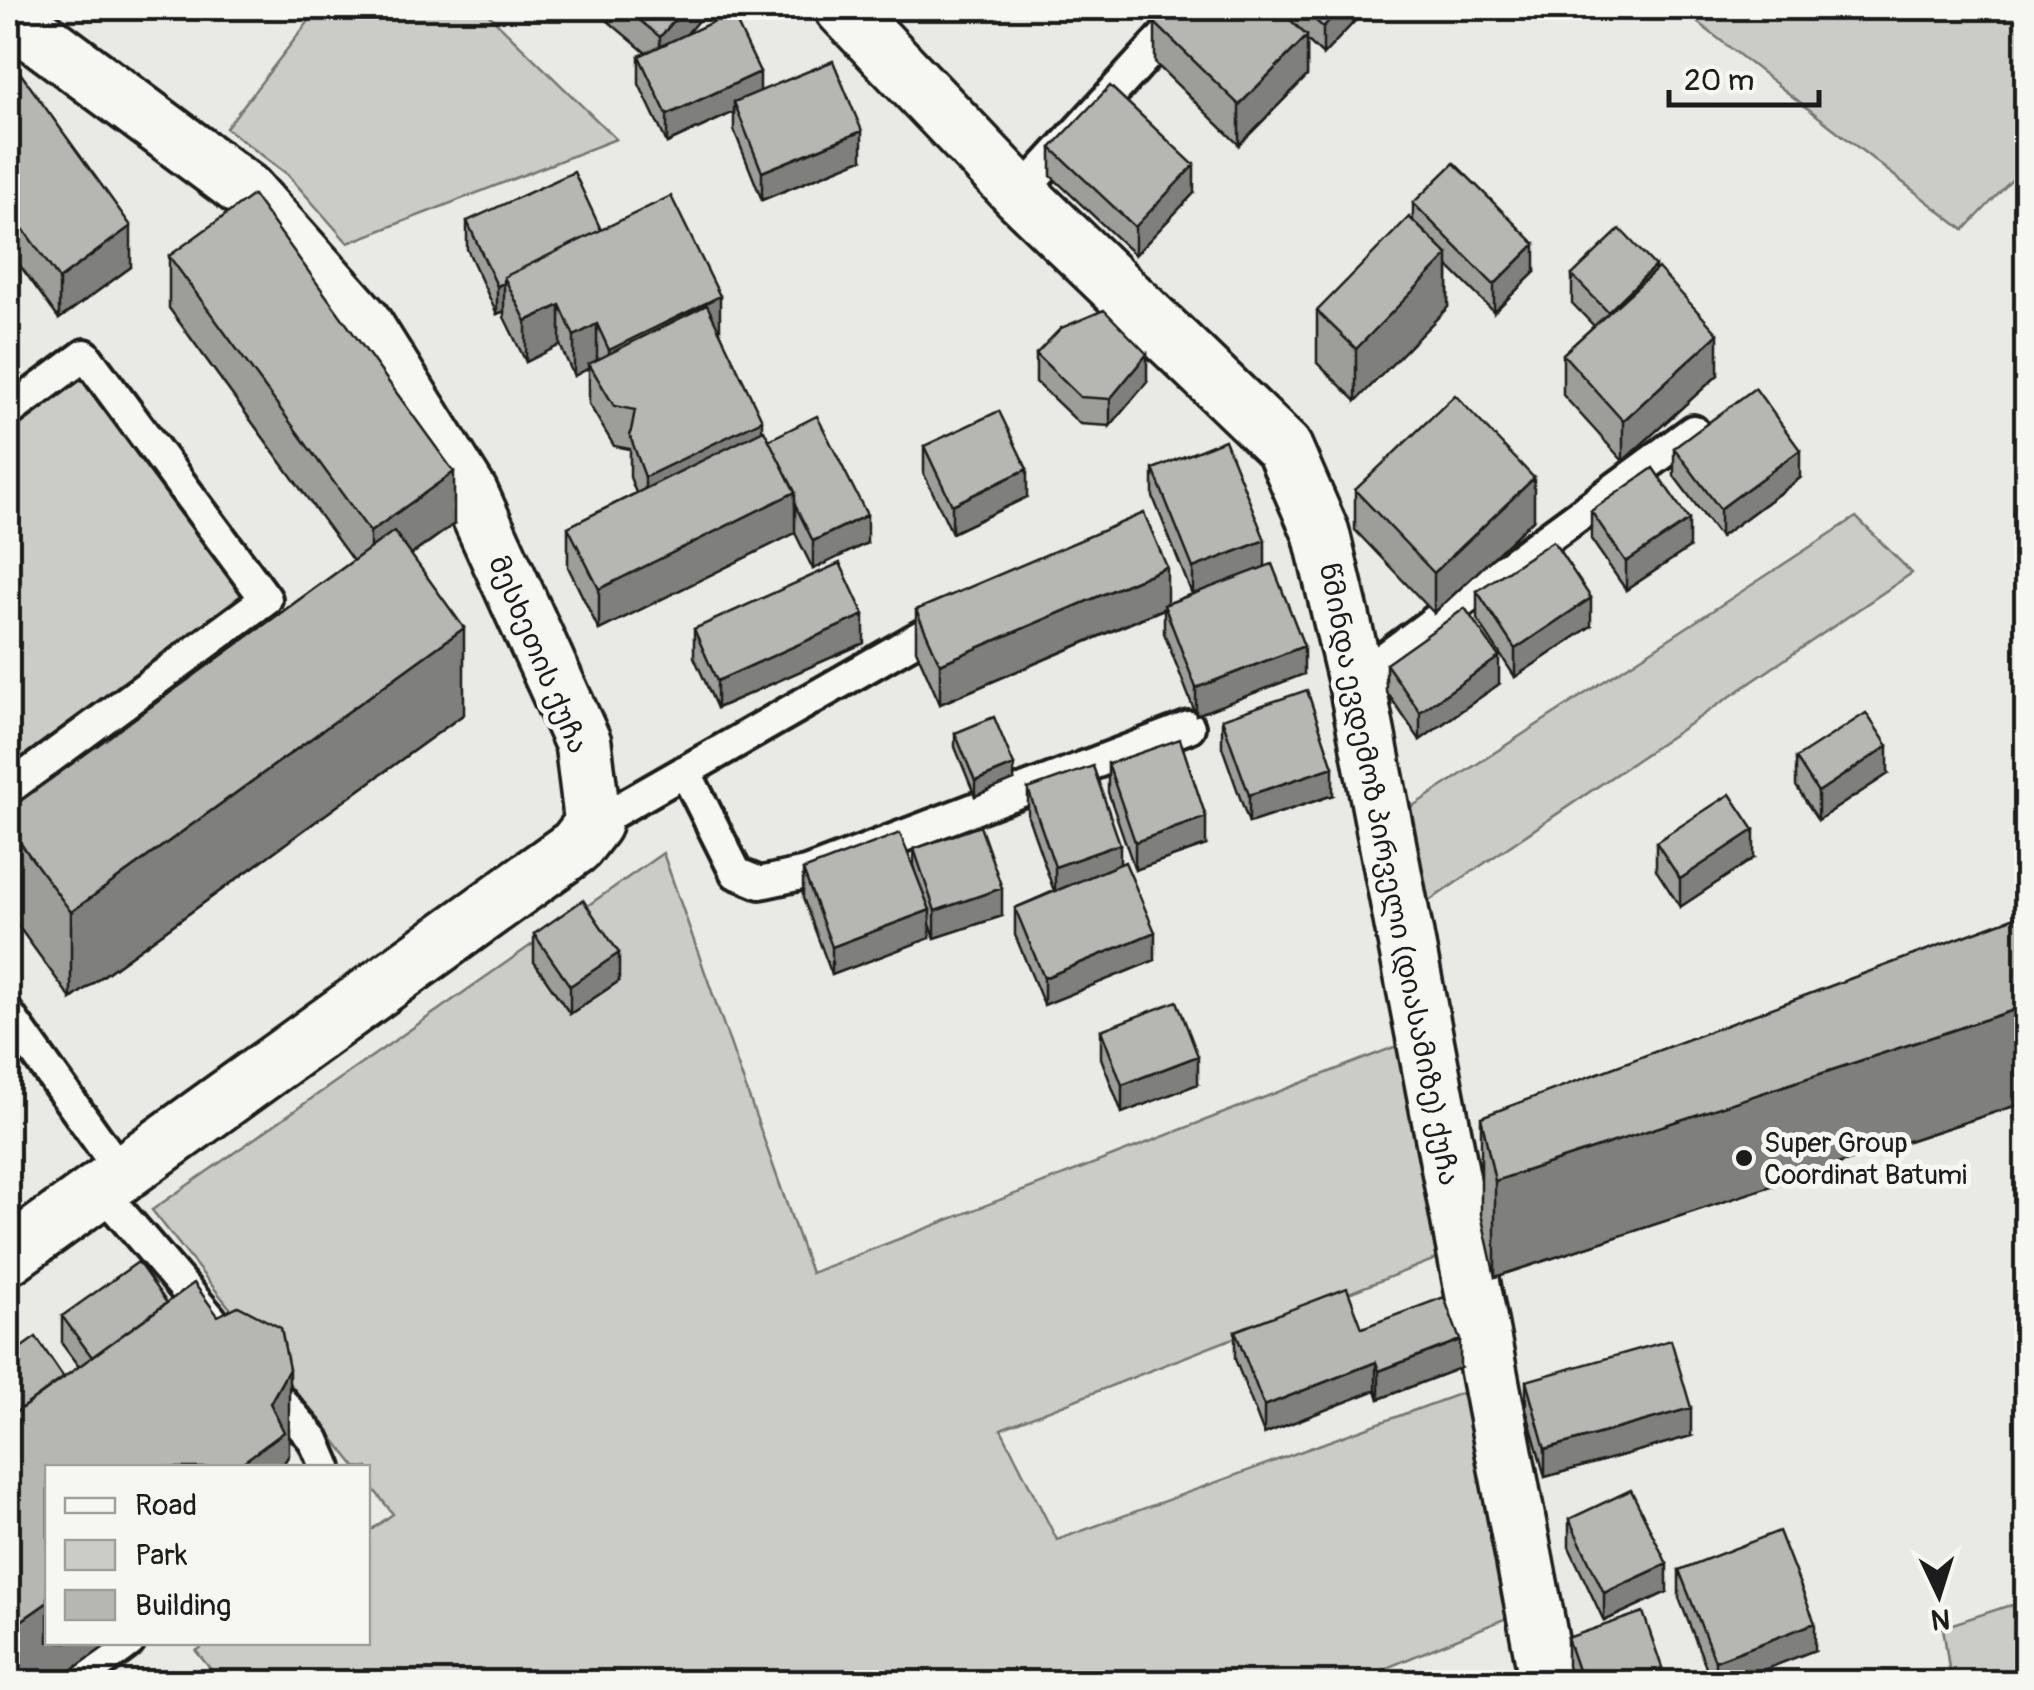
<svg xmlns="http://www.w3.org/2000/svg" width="2034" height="1690" viewBox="0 0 2034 1690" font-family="Pangolin,'Noto Sans Georgian',sans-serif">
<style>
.green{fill:#cbcbc7;stroke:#747472;stroke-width:2.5}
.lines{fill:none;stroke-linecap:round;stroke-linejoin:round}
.lane-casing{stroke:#1c1c1c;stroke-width:38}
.street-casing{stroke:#1c1c1c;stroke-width:62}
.lane{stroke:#f6f6f2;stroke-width:30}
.street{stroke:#f6f6f2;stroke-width:55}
.wall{fill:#9d9d9a;stroke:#1c1c1c;stroke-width:2.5}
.shaded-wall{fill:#7f7f7d;stroke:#1c1c1c;stroke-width:2.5}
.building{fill:#b6b6b3;stroke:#1c1c1c;stroke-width:2.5}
.poi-dot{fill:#1c1c1c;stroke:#f6f6f2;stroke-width:4}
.labels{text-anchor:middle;stroke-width:10;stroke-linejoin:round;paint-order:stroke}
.street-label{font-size:28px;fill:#1c1c1c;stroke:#f6f6f2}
.poi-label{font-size:28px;fill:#1c1c1c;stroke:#f6f6f2;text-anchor:start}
</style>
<rect width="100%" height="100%" fill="#e9e9e5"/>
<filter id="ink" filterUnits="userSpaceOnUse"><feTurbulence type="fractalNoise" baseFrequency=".01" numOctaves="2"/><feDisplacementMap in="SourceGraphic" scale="20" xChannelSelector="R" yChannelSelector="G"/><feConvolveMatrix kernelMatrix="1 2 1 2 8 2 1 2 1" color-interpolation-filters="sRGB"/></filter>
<g filter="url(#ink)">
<!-- green -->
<path class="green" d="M319,8H482L616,139L348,243L287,174L226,128Z
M1679,8H2026V165L1964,230Z
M85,355L266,599L8,789V392L17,404Z
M1856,517L1912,573L1420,907L1405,811Z
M663,853L811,1273L1407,1042L1451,1253L1001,1429L1057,1540L1473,1389L1514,1615L1353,1682H221L196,1651L208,1643L368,1642V1532L393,1514L368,1482V1468L356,1467L152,1210Z
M2026,1600V1682H1951L1943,1627Z"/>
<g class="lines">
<!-- lane casing -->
<g class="lane-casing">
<path id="lane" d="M1020,194L1190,8
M8,412L85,355L266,599L8,789
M1356,679L1693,431
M685,771L736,873L760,883L806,873L1189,727
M593,824L951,619
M8,1014L121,1172
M99,1188L211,1319
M263,1381L314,1440L326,1468
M75,1682L129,1642"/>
</g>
<!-- street casing -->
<g class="street-casing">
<path id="street" d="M843,8L1020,194L1284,448L1321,533L1356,679L1548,1682
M8,14L246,191L362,321L470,494L583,743L593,824L576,846L8,1256"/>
</g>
<!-- lane -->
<use href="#lane" class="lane"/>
<!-- street -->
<use href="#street" class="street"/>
</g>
<!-- wall -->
<path class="wall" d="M602,8H709L686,34L760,92L862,159L762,200L734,130V112L667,143L639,84V56L646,53L602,16Z
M1170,8H1367L1323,55L1307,40V76L1239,145L1155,63V23Z
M8,56L131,267L59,319L8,249Z
M1051,148L1194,193L1135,255L1051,176Z
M1413,203L1535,272L1494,312L1448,266V307L1356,401L1317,363V311L1413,222Z
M467,221L601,230L720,332L762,431L867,543L813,569L795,533L599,630L568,567V527L636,493L630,477V449L614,446L589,404V368L574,376L560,345L526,362L504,317V311L497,314L467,249Z
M169,256L454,524L411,555L464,714L71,999L8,912V810L353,561L169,308Z
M1655,271L1718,375L1623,461L1563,395V354L1594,326L1572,303V275Z
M1036,354L1147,382L1110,426L1080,424L1036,382Z
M924,446L1027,497L952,533L924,474Z
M1674,448L1800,478L1720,537L1674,476Z
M1153,469L1265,567L1304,674L1196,715L1164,633V609L940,704L916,650V610L1167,604L1192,594L1153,497Z
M1355,490L1534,519L1434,613L1355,530Z
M1591,511L1689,548L1626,590L1591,539Z
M1477,591L1591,626L1515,677L1477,619Z
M694,629L864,643L717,708L694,657Z
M1386,664L1499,684L1420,740L1386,691Z
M1222,719L1333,795L1249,823L1222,747Z
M955,733L1014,780L975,796L955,747Z
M1796,758L1888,774L1818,820L1796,786Z
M1108,764L1206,845L1135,870L1108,792Z
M1028,789L1120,864L1155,960L1044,1005L1015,935V908L1054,891L1028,817Z
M1656,842L1754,858L1680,907L1656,870Z
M914,849L1002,916L935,938L930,924V938L832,975L803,898V870L914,868Z
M2026,913V1102L1495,1277L1481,1214V1117Z
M534,934L619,981L570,1014L534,962Z
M1101,1030L1198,1084L1122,1113L1101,1058Z
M167,1303L289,1455L284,1463V1468L111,1642L55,1682H8L64,1378L79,1367L62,1344V1316Z
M1362,1328L1460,1368L1379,1399L1376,1390L1264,1434L1235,1359V1331Z
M1526,1381L1691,1436L1545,1477L1526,1409Z
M1569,1519L1667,1592L1604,1621L1569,1547Z
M1679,1570L1815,1650L1732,1682H1712L1679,1598Z
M1567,1638L1667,1682H1572L1567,1666Z"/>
<!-- shaded-wall -->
<path class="shaded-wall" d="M685,8H709L660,65V37Z
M1341,8H1367L1323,55V27Z
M1307,36V76L1239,145V105Z
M760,72V100L734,102V112L667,143V115Z
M862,131V159L762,200V172Z
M1194,165V193L1135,255V227Z
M131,226V267L59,319V279Z
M1535,244V272L1494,312V285Z
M1448,255V307L1356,401V349Z
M1655,266V294L1608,312Z
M504,283V311L497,314V286Z
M720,296V336L609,390V350Z
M560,305V345L526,362V321Z
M597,324V364H589V368L574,376V336Z
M1718,334V375L1623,461V421Z
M1147,354V382L1110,426V399Z
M762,420V461L645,518V477Z
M1800,450V478L1720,537V509Z
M1027,469V497L952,533V505Z
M454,472V524L370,584V532Z
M1534,478V519L1434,613V573Z
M795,492V533L599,630V589Z
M867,515V543L813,569V541Z
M1689,520V548L1626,590V562Z
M1265,540V568L1193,596V568Z
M1167,567V607L940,704V664Z
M1591,598V626L1515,677V649Z
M864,615V643L717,708V681Z
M464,628V714L71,999V912Z
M1304,646V674L1196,715V688Z
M1499,657V684L1420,740V712Z
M1888,746V774L1818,820V792Z
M1014,765V780L975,796V781Z
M1333,767V795L1249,823V795Z
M1206,817V845L1135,870V842Z
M1754,830V858L1680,907V879Z
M1120,844V872L1055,894V867Z
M1002,888V916L935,938V911Z
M930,910V938L832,975V947Z
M1155,932V960L1044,1005V978Z
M619,953V981L570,1014V986Z
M2026,1006V1102L1495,1277V1181Z
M1198,1056V1084L1122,1113V1085Z
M1460,1340V1368L1379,1399V1371Z
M1376,1362V1390L1264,1434V1406Z
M289,1369V1455L284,1463V1468H235Z
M1691,1408V1436L1545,1477V1449Z
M1667,1564V1592L1604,1621V1593Z
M48,1602V1642H111L55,1682H8V1630Z
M1815,1623V1650L1732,1682H1715V1661Z"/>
<!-- building -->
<path class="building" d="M625,8H685L660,37Z
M1170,8H1278L1307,36L1239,105L1155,23Z
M1301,8H1341L1323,27Z
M732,13L760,72L667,115L639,56Z
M8,56L131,226L59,279L8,208Z
M833,61L862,131L762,172L734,102Z
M1110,86L1194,165L1135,227L1051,148Z
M1454,163L1535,244L1494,285L1413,203Z
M574,172L601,230L504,277V283L497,286L467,221Z
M253,195L454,472L370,532L169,256Z
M671,196L720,296L609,350L597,324L574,336L560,305L526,321L504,277Z
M1409,217L1448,255L1356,349L1317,311Z
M1620,229L1655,266L1608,312L1572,275Z
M1658,268L1718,334L1623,421L1563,354Z
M707,305L762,420L645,477L630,436L635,410L614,406L589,364Z
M1104,310L1147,354L1110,399L1080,397L1036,354L1061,328Z
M1755,388L1800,450L1720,509L1674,448Z
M1455,395L1534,478L1434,573L1355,490Z
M999,411L1027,469L952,505L924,446Z
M817,416L867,515L813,541L795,505V492L769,440Z
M764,430L795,492L599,589L568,527Z
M1225,440L1265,540L1193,568L1153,469Z
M1653,468L1689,520L1626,562L1591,511Z
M1144,513L1167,567L940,664L916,610Z
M394,531L464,628L71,912L8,826V810Z
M1553,541L1591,598L1515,649L1477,591Z
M840,563L864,615L717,681L694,629Z
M1272,564L1304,646L1196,688L1164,605Z
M1465,608L1499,657L1420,712L1386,664Z
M1307,690L1333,767L1249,795L1222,719Z
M1866,713L1888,746L1818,792L1796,758Z
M994,717L1014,765L975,781L955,733Z
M1180,739L1206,817L1135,842L1108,764Z
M1093,766L1120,844L1055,867L1028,789Z
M1730,794L1754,830L1680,879L1656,842Z
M980,826L1002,888L935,911L914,849Z
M900,833L930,910L832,947L803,870Z
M1125,862L1155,932L1044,978L1015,908Z
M583,900L619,953L570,986L534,934Z
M2026,913V1006L1495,1181L1481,1117Z
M1177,1001L1198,1056L1122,1085L1101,1030Z
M138,1262L167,1303L92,1357L62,1316Z
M194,1283L218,1316L238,1306L281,1328L289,1369L270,1403L284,1432L235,1468H48V1602L8,1630V1418Z
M1347,1288L1362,1328L1444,1297L1460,1340L1379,1371L1376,1362L1264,1406L1235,1331Z
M36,1337L64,1378L8,1418V1357Z
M1671,1340L1691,1408L1545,1449L1526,1381Z
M1631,1490L1667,1564L1604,1593L1569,1519Z
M1779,1531L1815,1623L1715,1661L1679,1570Z
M1643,1612L1667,1682H1582L1567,1638Z
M1493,1670L1498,1682H1461Z"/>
</g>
<!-- markers -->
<circle class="poi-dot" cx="1744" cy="1158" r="10"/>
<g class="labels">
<!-- street labels -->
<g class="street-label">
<text transform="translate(539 654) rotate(67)" y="10">მესხეთის ქუჩა</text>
<text transform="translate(1390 874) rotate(79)" y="10">წმინდა ევდემოზ პირველი (დიასამიზე) ქუჩა</text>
</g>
<!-- poi labels -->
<g class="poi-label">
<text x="1764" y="1152">Super Group<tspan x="1764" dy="32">Coordinat Batumi</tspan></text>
</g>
</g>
<!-- margin -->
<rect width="2034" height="1690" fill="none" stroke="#f6f6f2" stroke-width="40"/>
<rect x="20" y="20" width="1994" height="1650" fill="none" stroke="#1c1c1c" stroke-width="4" filter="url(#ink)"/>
<!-- legend -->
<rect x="45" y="1465" width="325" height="180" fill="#f6f6f2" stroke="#9f9f9c" stroke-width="2.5"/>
<rect x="65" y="1498" width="50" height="15" fill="#f6f6f2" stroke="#9f9f9c" stroke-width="2.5"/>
<text x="135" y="1515" font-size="30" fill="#1c1c1c">Road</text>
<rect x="65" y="1540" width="50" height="30" fill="#cbcbc7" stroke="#9f9f9c" stroke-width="2.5"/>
<text x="135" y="1565" font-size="30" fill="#1c1c1c">Park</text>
<rect x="65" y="1590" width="50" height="30" fill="#b6b6b3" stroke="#9f9f9c" stroke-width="2.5"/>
<text x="135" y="1615" font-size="30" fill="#1c1c1c">Building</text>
<!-- north arrow -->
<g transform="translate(1939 1595) rotate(176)" stroke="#f6f6f2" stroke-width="8" paint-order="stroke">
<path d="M0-8L18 38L0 25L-18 38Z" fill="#1c1c1c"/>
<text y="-15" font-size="28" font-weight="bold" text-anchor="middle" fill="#1c1c1c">N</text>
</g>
<!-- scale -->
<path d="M1669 90v15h150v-15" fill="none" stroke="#1c1c1c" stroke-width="5"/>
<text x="1684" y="90" font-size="30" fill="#1c1c1c" stroke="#f6f6f2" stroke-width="8" paint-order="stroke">20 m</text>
</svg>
